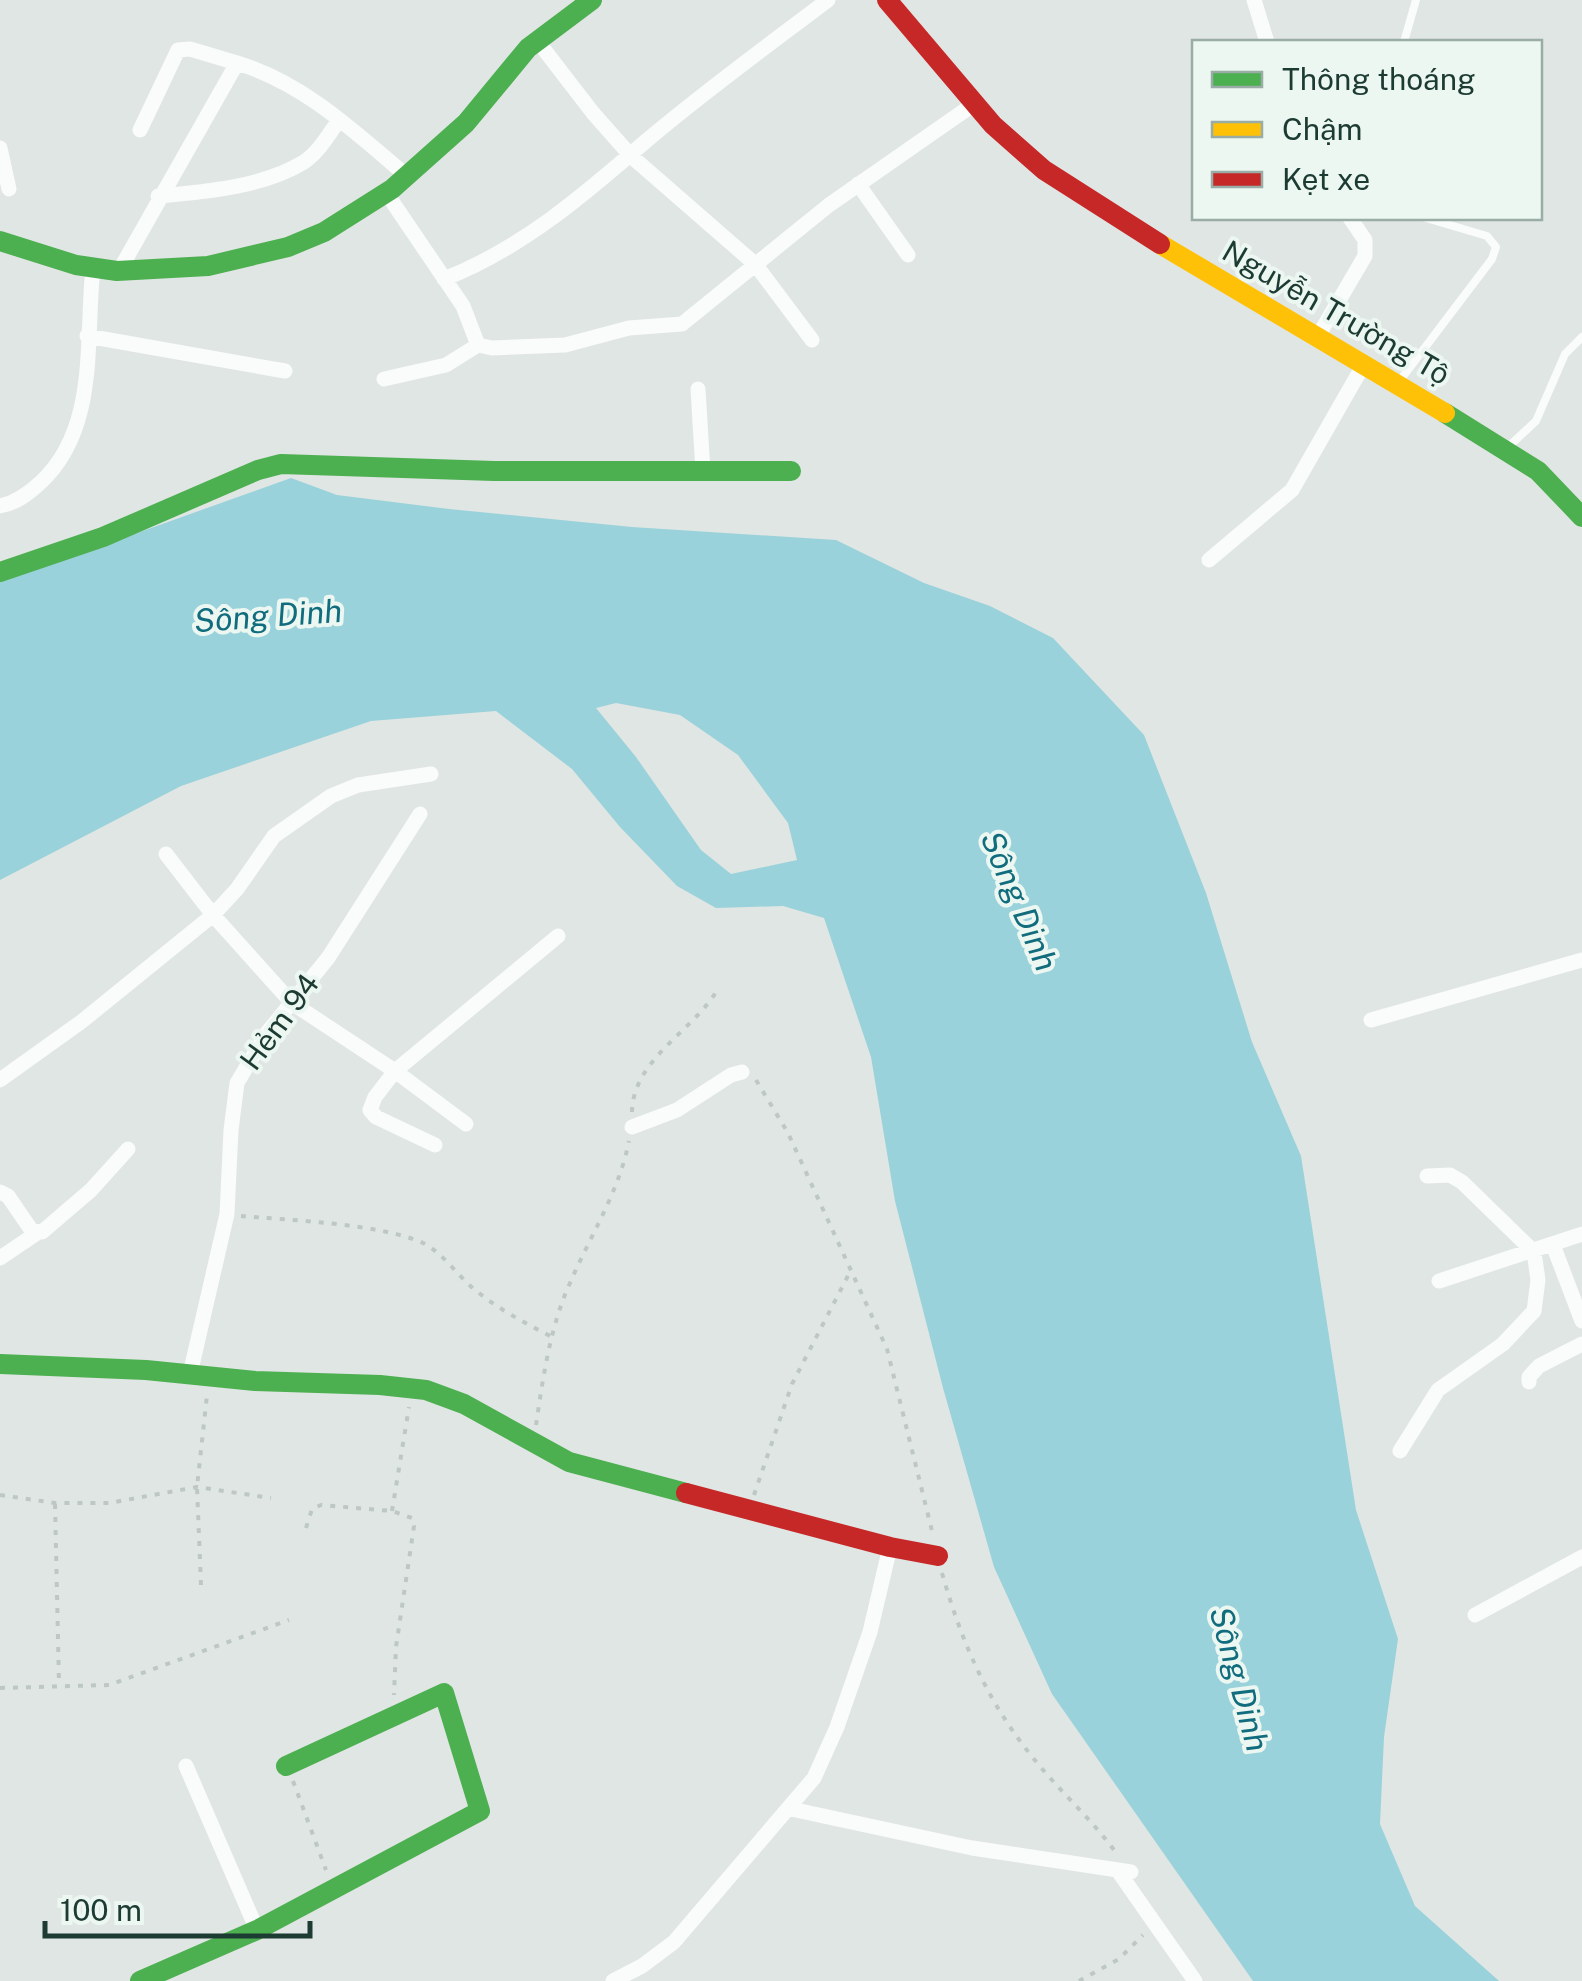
<svg xmlns="http://www.w3.org/2000/svg" width="1582" height="1981" viewBox="0 0 1582 1981" font-family="'Public Sans',sans-serif">
<style>
.water{fill:#9ad2db;fill-rule:evenodd}
.lines{fill:none;stroke-linecap:round;stroke-linejoin:round}
.path{stroke:#bdc8c5;stroke-width:4;stroke-dasharray:5 8;stroke-linecap:butt}
.lane{stroke:#fafbfb;stroke-width:8}
.street{stroke:#fafbfb;stroke-width:15}
.fast{stroke:#4caf50;stroke-width:20}
.slow{stroke:#ffc107;stroke-width:20}
.jam{stroke:#c62828;stroke-width:20}
.labels{text-anchor:middle;stroke-width:8;stroke-linejoin:round;paint-order:stroke}
.street-label{font-size:30px;fill:#1c3b32;stroke:#ecf7f2}
.water-label{font-size:32px;font-style:italic;fill:#116c7d;stroke:#ecf7f2}
</style>
<rect width="100%" height="100%" fill="#e0e6e3"/>
<!-- water -->
<path class="water" d="M291,478L337,495L449,509L632,527L836,540L924,583L990,606L1053,638L1144,735L1206,893L1252,1042L1301,1156L1356,1510L1398,1639L1384,1737L1380,1824L1415,1906L1499,1981H1253L1052,1694L994,1567L943,1388L895,1201L871,1057L824,918L783,906L716,908L677,886L620,827L572,769L496,711L371,721L181,786L0,880V582ZM616,703L680,715L738,755L788,823L797,860L731,874L701,850L636,757L596,708Z"/>
<g class="lines">
<!-- path -->
<path class="path" d="M756,1080L788,1133L887,1349L933,1535
M632,1112C633,1058 695,1031 719,987
M241,1216C289,1220 382,1224 423,1243C443,1253 457,1275 474,1289C498,1309 525,1323 552,1337
M536,1425C543,1378 550,1327 570,1283C590,1236 619,1192 629,1141
M0,1495L55,1503H109L197,1487L271,1498
M754,1495L792,1384L851,1270
M55,1504L59,1684
M392,1511L409,1407
M306,1528L312,1509L321,1505L392,1511L412,1518L414,1526L396,1647L394,1695
M942,1573C961,1640 986,1699 1030,1754C1057,1789 1091,1818 1117,1854
M201,1585L197,1487L207,1395
M0,1688L109,1685L289,1620
M293,1781L326,1870
M1079,1981L1119,1959L1143,1935"/>
<!-- lane -->
<path class="lane" d="M1404,42L1416,0
M1398,383L1492,259L1496,247L1487,236L1426,218
M1506,449L1536,421L1565,354L1582,337"/>
<!-- street -->
<path class="street" d="M1254,0L1267,42
M536,39L593,113L631,156L755,264L812,340
M140,130L178,50L190,49L237,63
M0,148L9,189
M858,184L908,255
M387,194L463,306L478,345
M158,196C205,192 263,187 304,162C319,152 329,134 339,120
M119,271L237,63C304,83 355,132 408,177
M444,279C521,249 584,195 646,141C705,91 767,46 828,0
M87,336L285,371
M1317,338L1365,256V240L1350,218
M478,345L492,348L565,345L629,328L682,324L829,205L974,104
M384,379L446,365L478,345
M698,389L703,472
M0,506C16,503 28,494 40,483C99,429 85,340 93,268
M1209,560L1292,490L1364,364
M166,854L213,915L292,1003L395,1071L466,1124
M1371,1020L1582,960
M0,1080L81,1022L213,915L237,889L274,836L331,796L358,785L431,774
M632,1127L677,1110L731,1075L742,1072
M435,1145L376,1117L370,1110L375,1097L395,1071L558,936
M0,1192L8,1196L32,1231L42,1232L91,1190L128,1149
M1553,1245L1582,1321
M0,1258L37,1233
M1439,1281L1582,1234
M190,1374L227,1214L231,1130L237,1083L266,1034L328,958L420,814
M1529,1382V1377L1539,1366L1582,1344
M1400,1451L1438,1390L1503,1344L1534,1311L1538,1280L1534,1252L1462,1182L1450,1175L1427,1176
M1475,1615L1582,1557
M186,1766L257,1930
M791,1809L972,1848L1131,1872
M1118,1871L1195,1981
M613,1981L642,1966L674,1942L814,1778L837,1727L870,1632L890,1547"/>
<!-- fast -->
<path class="fast" d="M0,241L76,265L117,271L208,266L288,247L324,232L392,189L466,123L528,48L592,0
M1445,413L1538,471L1582,517
M0,572L103,537L258,470L281,464L494,471H791
M0,1364L146,1370L255,1381L380,1385L426,1390L464,1404L569,1462L686,1493
M140,1981L257,1930L480,1811L444,1693L286,1766"/>
<!-- slow -->
<path class="slow" d="M1160,244L1445,413"/>
<!-- jam -->
<path class="jam" d="M887,0L993,125L1044,170L1160,244
M686,1493L890,1547L938,1556"/>
</g>
<g class="labels">
<!-- street labels -->
<g class="street-label">
<text transform="translate(1336 313) rotate(30)" y="10">Nguyễn Trường Tộ</text>
<text transform="translate(280 1022) rotate(-54)" y="10">Hẻm 94</text>
</g>
<!-- water labels -->
<g class="water-label">
<text transform="translate(268 616) rotate(-4)" y="11">Sông Dinh</text>
<text transform="translate(1019 901) rotate(67)" y="11">Sông Dinh</text>
<text transform="translate(1239 1679) rotate(75)" y="11">Sông Dinh</text>
</g>
</g>
<!-- legend -->
<rect x="1192" y="40" width="350" height="180" fill="#ecf7f2" stroke="#99aca5" stroke-width="2.5"/>
<rect x="1212" y="72" width="50" height="15" fill="#4caf50" stroke="#99aca5" stroke-width="2.5"/>
<text x="1282" y="90" font-size="30" fill="#1c3b32">Thông thoáng</text>
<rect x="1212" y="122" width="50" height="15" fill="#ffc107" stroke="#99aca5" stroke-width="2.5"/>
<text x="1282" y="140" font-size="30" fill="#1c3b32">Chậm</text>
<rect x="1212" y="172" width="50" height="15" fill="#c62828" stroke="#99aca5" stroke-width="2.5"/>
<text x="1282" y="190" font-size="30" fill="#1c3b32">Kẹt xe</text>
<!-- scale -->
<path d="M45 1921v15h265v-15" fill="none" stroke="#1c3b32" stroke-width="5"/>
<text x="60" y="1921" font-size="30" fill="#1c3b32" stroke="#ecf7f2" stroke-width="8" paint-order="stroke">100 m</text>
</svg>
